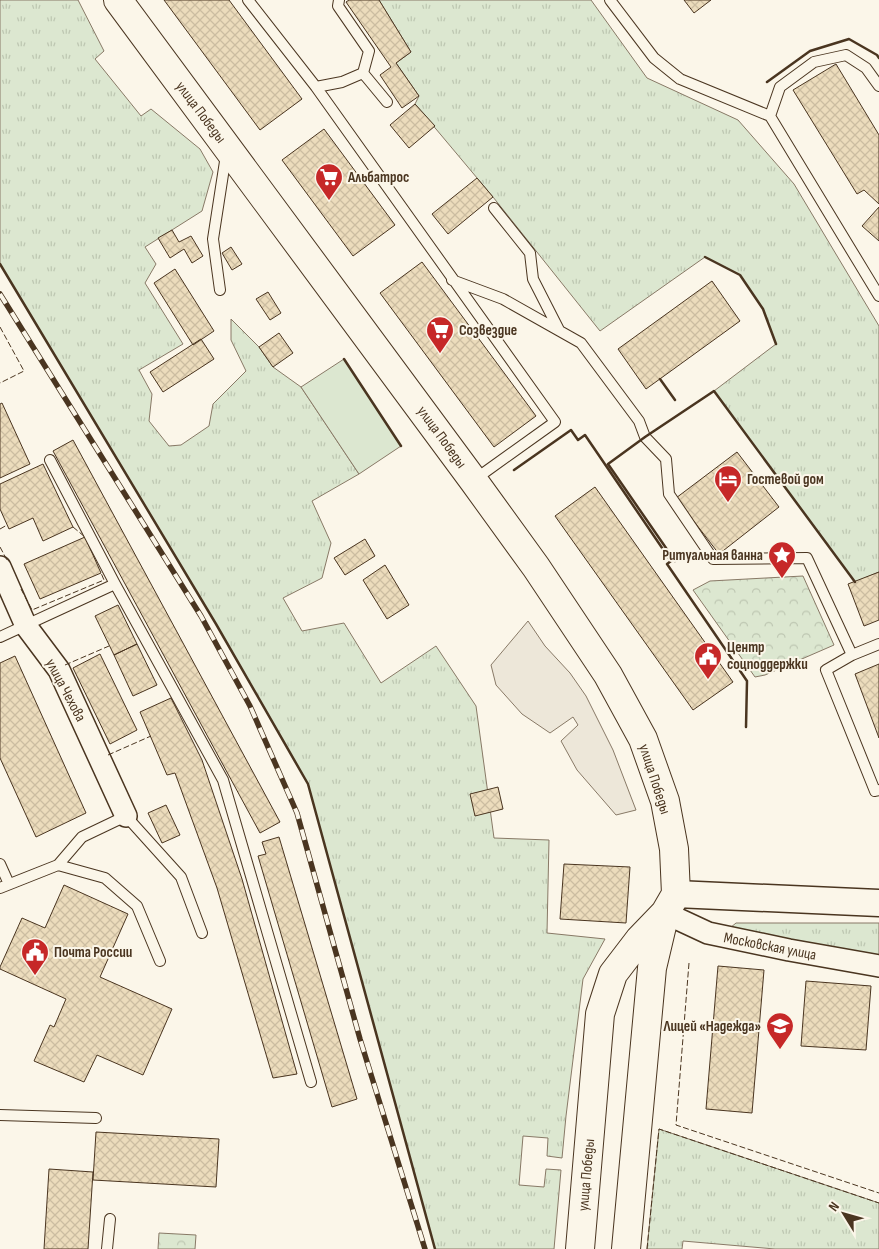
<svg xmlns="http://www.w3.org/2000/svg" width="879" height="1249" viewBox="0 0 879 1249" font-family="'Sofia Sans Condensed',sans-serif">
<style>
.grass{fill:url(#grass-tufts);stroke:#887966}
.forest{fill:url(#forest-crowns);stroke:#887966}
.pitch{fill:#dce7d0;stroke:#887966}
.parking{fill:#ede7d9;stroke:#887966}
.building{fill:url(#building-cross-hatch);stroke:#4a3520}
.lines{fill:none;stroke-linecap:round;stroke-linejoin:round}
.service-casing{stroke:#4a3520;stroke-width:12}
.minor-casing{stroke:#4a3520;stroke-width:24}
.tertiary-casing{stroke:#4a3520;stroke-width:29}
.secondary-casing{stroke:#4a3520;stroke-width:30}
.service{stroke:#fbf6e9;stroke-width:10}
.minor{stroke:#fbf6e9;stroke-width:21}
.tertiary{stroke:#fbf6e9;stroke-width:26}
.secondary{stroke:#fbf6e9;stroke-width:28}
.rail-casing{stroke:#4a3520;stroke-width:5.5}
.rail{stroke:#fbf6e9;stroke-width:4;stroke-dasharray:11;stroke-linecap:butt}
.fence{stroke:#4a3520;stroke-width:1;stroke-dasharray:6 2.5;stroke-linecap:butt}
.wall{stroke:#4a3520;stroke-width:2.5}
.labels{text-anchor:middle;stroke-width:4;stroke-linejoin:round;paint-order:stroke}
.street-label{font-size:15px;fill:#4a3520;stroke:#fbf6e9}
.poi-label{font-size:15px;font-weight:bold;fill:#4a3520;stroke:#fbf6e9;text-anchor:start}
</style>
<defs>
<pattern id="grass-tufts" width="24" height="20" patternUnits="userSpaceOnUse" patternTransform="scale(1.25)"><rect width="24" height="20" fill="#dce7d0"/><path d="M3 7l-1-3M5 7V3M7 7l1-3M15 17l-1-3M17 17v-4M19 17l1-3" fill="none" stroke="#bec7b2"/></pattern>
<pattern id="forest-crowns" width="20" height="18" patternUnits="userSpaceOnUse" patternTransform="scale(1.25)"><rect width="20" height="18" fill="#dce7d0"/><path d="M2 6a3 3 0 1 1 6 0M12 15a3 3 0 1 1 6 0" fill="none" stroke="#bec7b2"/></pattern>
<pattern id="building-cross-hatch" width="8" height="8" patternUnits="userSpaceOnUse" patternTransform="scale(1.25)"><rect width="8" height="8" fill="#ecdcbc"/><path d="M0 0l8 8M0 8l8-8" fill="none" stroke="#ccbda1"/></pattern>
</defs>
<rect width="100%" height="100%" fill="#fbf6e9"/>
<!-- grass -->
<path class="grass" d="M0,0H78L104,51L95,59L141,116L151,109L200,149L213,172L202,211L145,247L156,264L145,283L183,344L139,370L152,394L149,421L169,446L181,445L209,426L213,404L246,371L231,340V319L259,347L273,367L301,387L359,474L312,501L331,543L322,578L283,598L302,631L344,623L381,683L436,646L476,706L494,838L549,840L547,933L605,939L583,979L566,1116L562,1158L547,1156L548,1138L523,1136L519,1185L544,1187L546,1169L561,1170L554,1249H435L308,784L216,624L0,264Z
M379,0H591L647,78L738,120L794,184L879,326V572L855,582L714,391L776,344L763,309L740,275L705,257L600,331L493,197L415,104L419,96L396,63L411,52Z
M736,923H879V956L730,928Z
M659,1129L879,1203V1249H775L683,1241L682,1249H647Z"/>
<!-- forest -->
<path class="forest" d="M803,576L834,645L765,675L755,677L693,590L710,581Z
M159,1233L196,1235L195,1249H158Z"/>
<!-- pitch -->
<path class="pitch" d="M344,359L401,446L359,474L301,387Z"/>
<!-- parking -->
<path class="parking" d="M528,621L545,646L570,673L586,696L613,750L636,810L616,815L577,770L561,741L578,725L573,717L550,733L522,714L496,685L491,665Z"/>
<!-- building -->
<path class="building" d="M164,0H229L302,99L260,130Z
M349,0H379L411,52L396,63L419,96L402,108L380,75L391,67L346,2Z
M684,0H711L694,13Z
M836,64L879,135V204L864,190L857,194L793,90Z
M415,104L435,126L409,148L390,125Z
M324,129L395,225L353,256L282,160Z
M477,178L493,197L448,234L432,214Z
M879,207V241L862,226Z
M172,230L179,242L191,236L203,256L192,263L184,249L170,258L158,238Z
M231,247L242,264L232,270L222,253Z
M422,262L536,416L494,447L380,293Z
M175,269L214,331L193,345L154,283Z
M712,281L740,321L646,389L618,349Z
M268,292L281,313L270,320L256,299Z
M279,333L293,353L273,367L259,347Z
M201,339L214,359L163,392L150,372Z
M2,403L30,464L0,478V404Z
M73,440L280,822L260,833L53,451Z
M737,452L779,507L719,554L676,498Z
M43,464L73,527L43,541L33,518L9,529L0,509V484Z
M595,487L733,682L693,710L555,516Z
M85,537L101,573L40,599L24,564Z
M365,539L375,556L345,575L334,558Z
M385,565L409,605L387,619L363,580Z
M879,572V620L864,626L848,584Z
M118,605L137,644L114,655L95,616Z
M137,644L157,685L133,696L114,655Z
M100,654L137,730L110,744L73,668Z
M15,656L86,813L36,837L0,758V663Z
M879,664V738L855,674Z
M171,698L202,760L242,879L297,1074L273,1078L217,888L175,773L167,775L140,712Z
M498,787L503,809L475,816L470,794Z
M166,805L180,835L162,843L148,813Z
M279,837L357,1099L332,1107L258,856L266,854L262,842Z
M564,864L630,867L626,923L560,919Z
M64,885L128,914L100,977L172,1009L143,1075L97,1055L84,1082L34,1061L50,1025L54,1027L66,999L0,969V967L22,918L45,928Z
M718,966L764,970L752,1113L706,1109Z
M806,981L871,986L866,1050L801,1046Z
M96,1132L219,1139L216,1187L93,1180Z
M49,1169L93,1172L88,1249H44Z"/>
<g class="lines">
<!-- service casing -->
<g class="service-casing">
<path id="service" d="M248,0L316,87L555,422L474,480
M610,0L654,58L680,79L770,116L879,296
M363,73L387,102
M316,87L342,82L363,73L369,51L338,6L339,0
M770,116L780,87L814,62L846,55L866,68L879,86
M494,208L530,253L533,279L559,330
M452,280L503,299L581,343L639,421L645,437L666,459L669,494L713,559L807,558L852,655L879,644
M220,290L213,239L226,155
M50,460L115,584L223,780L311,1082
M0,637L115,584
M852,655L826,670L875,791L879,790
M0,864L9,884
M58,865L82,837L126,816L181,877L202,933
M0,888L58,865L105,878L137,906L160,961
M0,1115L96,1118
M107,1249L110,1219"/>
</g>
<!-- minor casing -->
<g class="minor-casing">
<path id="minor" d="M0,567L26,626L59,670L126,816
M665,913L708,933L789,950L879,966"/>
</g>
<!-- tertiary casing -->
<g class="tertiary-casing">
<path id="tertiary" d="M676,894L879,903"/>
</g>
<!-- secondary casing -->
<g class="secondary-casing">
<path id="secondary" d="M118,0L473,480L536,567L608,675L643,739L665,801L674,849L676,894L665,913L652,968L626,1249
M580,1249L600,1014L613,974L639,940L665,913"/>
</g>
<!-- service -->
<use href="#service" class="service"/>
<!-- minor -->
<use href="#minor" class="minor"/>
<!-- tertiary -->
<use href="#tertiary" class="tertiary"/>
<!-- secondary -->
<use href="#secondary" class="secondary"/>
<!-- rail casing -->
<g class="rail-casing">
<path id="rail" d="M0,294L201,616L250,706L297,813L360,1039L425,1249"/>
</g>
<!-- rail -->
<use href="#rail" class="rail"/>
<!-- fence -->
<path class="fence" d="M0,327L24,371L0,383
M73,527L85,537
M0,529L7,525
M0,547L7,560
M21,589L32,610L104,580L101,573
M65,665L109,646
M108,755L151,736
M689,963L676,1125L879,1193
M647,1249L659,1129L879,1203"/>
<!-- wall -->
<path class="wall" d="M767,82L810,51L849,39L877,55L879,58
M705,257L740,275L763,309L776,344
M0,264L216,624L308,784L435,1249
M344,359L401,446
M660,379L675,400
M514,470L571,430L578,440L585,435L671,561L667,564L747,681L746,727
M675,561L608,464L645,437L714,391L855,582"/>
</g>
<!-- icons -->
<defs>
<g id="supermarket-pin" transform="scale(1.4375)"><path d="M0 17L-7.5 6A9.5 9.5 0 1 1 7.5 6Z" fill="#c62828" stroke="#fbf6e9"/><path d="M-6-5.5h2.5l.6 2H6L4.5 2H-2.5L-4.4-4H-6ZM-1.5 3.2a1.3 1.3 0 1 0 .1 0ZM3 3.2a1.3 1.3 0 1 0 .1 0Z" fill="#fff"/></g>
<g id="hotel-pin" transform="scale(1.4375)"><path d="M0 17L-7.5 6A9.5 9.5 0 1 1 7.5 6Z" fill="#c62828" stroke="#fbf6e9"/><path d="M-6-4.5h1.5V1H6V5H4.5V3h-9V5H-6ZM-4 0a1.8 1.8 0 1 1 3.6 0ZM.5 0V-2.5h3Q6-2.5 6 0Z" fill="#fff"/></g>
<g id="sight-pin" transform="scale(1.4375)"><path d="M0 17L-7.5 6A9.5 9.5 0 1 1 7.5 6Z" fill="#c62828" stroke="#fbf6e9"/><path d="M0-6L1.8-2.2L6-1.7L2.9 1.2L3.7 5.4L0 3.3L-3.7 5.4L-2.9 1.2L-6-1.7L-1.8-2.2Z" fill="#fff"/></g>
<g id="civic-pin" transform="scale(1.4375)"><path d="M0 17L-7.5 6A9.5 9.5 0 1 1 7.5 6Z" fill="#c62828" stroke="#fbf6e9"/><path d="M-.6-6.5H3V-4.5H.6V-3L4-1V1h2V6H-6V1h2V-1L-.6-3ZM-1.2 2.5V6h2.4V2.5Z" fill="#fff"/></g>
<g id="school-pin" transform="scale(1.4375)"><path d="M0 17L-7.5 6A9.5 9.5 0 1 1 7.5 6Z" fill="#c62828" stroke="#fbf6e9"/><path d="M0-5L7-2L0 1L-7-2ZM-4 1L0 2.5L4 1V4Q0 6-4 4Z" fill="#fff"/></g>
</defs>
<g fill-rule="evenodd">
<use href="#supermarket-pin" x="329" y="177"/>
<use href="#supermarket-pin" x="440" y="330"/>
<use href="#hotel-pin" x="728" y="479"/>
<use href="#sight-pin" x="782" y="555"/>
<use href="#civic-pin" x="708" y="656"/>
<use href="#civic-pin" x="35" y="952"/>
<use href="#school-pin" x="780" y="1026"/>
</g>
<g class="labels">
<!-- street labels -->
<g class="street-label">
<text transform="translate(201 112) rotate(53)" y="5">улица Победы</text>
<text transform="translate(442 437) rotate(54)" y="5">улица Победы</text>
<text transform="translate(66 690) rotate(62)" y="5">улица Чехова</text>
<text transform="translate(655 779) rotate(72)" y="5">улица Победы</text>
<text transform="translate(770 946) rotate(11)" y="5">Московская улица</text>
<text transform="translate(586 1175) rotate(-85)" y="5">улица Победы</text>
</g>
<!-- poi labels -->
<g class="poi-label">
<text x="348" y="182">Альбатрос</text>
<text x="459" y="335">Созвездие</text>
<text x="747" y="484">Гостевой дом</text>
<text x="763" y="560" text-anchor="end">Ритуальная ванна</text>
<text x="727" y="652">Центр<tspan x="727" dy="17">соцподдержки</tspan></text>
<text x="54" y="957">Почта России</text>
<text x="761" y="1031" text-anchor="end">Лицей «Надежда»</text>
</g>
</g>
<!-- north arrow -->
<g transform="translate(844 1214) rotate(307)" stroke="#fbf6e9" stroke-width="4" paint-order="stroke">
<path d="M0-4L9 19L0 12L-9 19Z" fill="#4a3520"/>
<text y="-8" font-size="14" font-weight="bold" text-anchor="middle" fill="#4a3520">N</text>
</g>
</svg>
